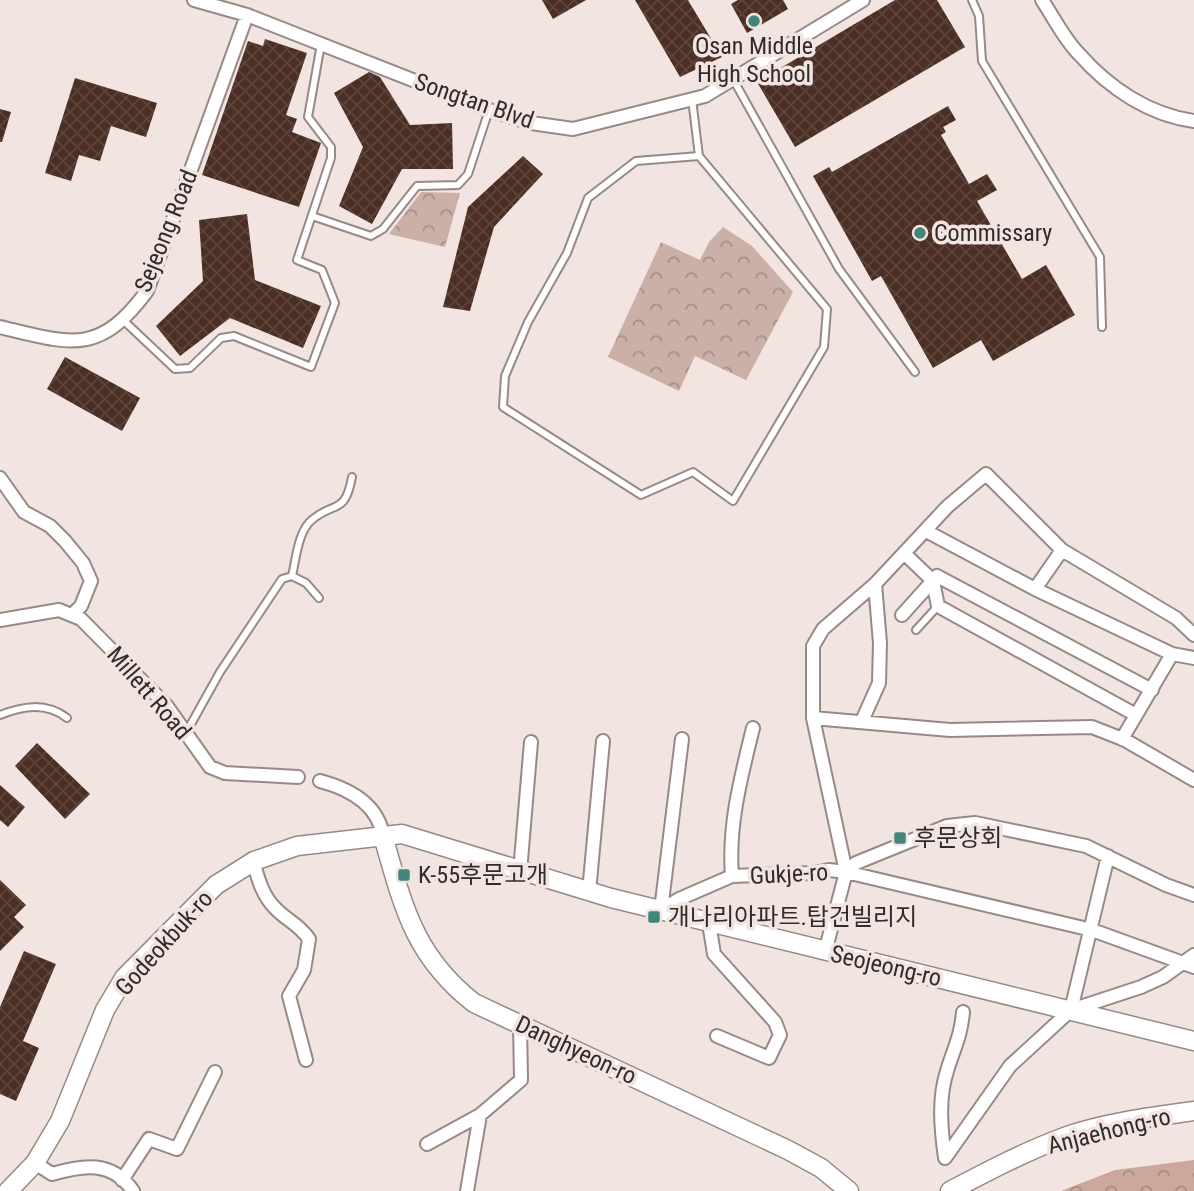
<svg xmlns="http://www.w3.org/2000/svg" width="1194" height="1191" viewBox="0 0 1194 1191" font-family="'Roboto Condensed','Noto Sans KR',sans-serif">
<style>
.forest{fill:url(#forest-crowns)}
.park{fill:url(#park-crowns)}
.building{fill:url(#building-cross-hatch)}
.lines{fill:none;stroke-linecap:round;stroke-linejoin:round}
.lane-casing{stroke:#968a86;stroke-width:10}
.street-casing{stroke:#968a86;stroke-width:16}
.secondary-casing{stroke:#968a86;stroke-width:21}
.lane{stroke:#fff;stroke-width:6}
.street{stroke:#fff;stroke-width:12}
.secondary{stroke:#fff;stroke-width:18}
.poi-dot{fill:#41867a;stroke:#f2e4e0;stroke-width:2.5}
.labels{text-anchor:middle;stroke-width:7;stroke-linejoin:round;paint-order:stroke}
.poi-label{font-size:24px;fill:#312c2a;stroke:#f2e4e0;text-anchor:start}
.street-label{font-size:24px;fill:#312c2a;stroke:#f2e4e0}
</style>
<defs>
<pattern id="forest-crowns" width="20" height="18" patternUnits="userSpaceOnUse" patternTransform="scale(1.75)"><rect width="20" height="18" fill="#cba89b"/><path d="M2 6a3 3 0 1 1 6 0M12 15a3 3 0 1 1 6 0" fill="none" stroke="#a5897f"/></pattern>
<pattern id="park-crowns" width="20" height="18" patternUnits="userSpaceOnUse" patternTransform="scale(1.75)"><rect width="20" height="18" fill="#cab0a7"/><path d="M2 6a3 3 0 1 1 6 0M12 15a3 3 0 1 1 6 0" fill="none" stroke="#a58f88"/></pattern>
<pattern id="building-cross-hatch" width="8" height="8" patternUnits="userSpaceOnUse" patternTransform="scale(1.75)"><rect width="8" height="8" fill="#4b2e24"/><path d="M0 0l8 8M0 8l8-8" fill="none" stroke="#5d443b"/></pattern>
</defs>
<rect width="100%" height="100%" fill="#f2e4e0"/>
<!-- forest -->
<path class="forest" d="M1194,1160V1191H1061L1115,1170Z"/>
<!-- park -->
<path class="park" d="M421,192L460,193L445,247L389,234Z
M723,227L752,246L793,292L746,380L695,356L679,391L608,357L661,242L700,260L709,242Z"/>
<!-- building -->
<path class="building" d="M542,0H586L553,19Z
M635,0H688L722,57L680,77Z
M738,0H783L788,9L747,33L731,4Z
M895,0H937L965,47L795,147L757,82Z
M265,39L307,53L286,115L297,119L292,132L321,143L299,207L202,175L248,41L263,46Z
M369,72L380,77L410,125L452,123L453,169H402L372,224L339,206L363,147L334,93Z
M75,78L157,103L146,137L111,126L100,161L79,155L71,181L45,173Z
M948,106L956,120L943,127L946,132L941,135L969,184L987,174L997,190L977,201L1022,279L1046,265L1075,315L993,361L981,340L933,368L881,276L872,281L813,176L829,167L832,172Z
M0,109L11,112L2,142H0Z
M523,156L543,174L494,227L470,311L443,307L468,207Z
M247,214L255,280L321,306L303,348L230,318L180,356L156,326L203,281L199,220Z
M65,357L140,398L122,431L47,389Z
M37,743L90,794L65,819L15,766Z
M0,785L25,807L8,827L0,820Z
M0,880L26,905L14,917L24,927L0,951Z
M24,951L56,964L23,1041L39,1048L16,1101L0,1094V1007Z"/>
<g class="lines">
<!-- lane casing -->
<g class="lane-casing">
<path id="lane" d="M972,0L979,16L982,61L1100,257L1102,327
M733,79L839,269L915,372
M692,99L699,156L827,309L824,347L733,501L693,472L641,495L503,407L505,376L528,322L567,253L588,198L636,161L699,156
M312,216L371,236L383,229L417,186L458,185L468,174L489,110
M123,320L175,369L190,368L221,338L234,336L311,367L335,303L322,270L297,260L331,158V147L308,117L321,44
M292,576C296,559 298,530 313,519C335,501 345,515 352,477
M916,630L938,606
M0,715C23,706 46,702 67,718
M186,733L220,672L282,579L292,576L306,583L319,598"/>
</g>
<!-- street casing -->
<g class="street-casing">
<path id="street" d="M194,0L247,15L489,110L531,123L573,129L705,96L863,0
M1042,0C1054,18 1064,39 1079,54C1109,88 1149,115 1194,121
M0,327C71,344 99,356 147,291L247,15
M0,478L24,512L50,526L65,541L83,563L91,581L81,606L72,615
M926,531L1035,589L1172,654L1194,658
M906,555L933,581L938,606L1136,715
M1035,589L1062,550
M902,615L937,576L1152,690
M0,620L59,610L81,619L166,705L210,767L225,773L298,777
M813,718L950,730L1092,727L1125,740L1194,780
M862,721L879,683L880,643L875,584
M1122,739L1172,654
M320,781C350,789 378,804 383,836
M253,861C258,878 262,895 275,908C286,920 299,924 309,939L304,970L289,996L306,1060
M520,872L531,742
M846,872L1092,930L1194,967
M732,876C728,825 741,777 753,728
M589,892L603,741
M661,910L679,899L732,876L814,873L829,870L846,872L856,863L947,826L975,823L1086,846L1166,885L1194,895
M661,910L682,739
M709,923L714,954L775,1022L780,1035L769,1058L717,1036
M825,952L846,872L813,718V646L823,629L875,584L948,506L986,474L1062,550L1176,618L1194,635
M1071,1010L1108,856
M963,1012C961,1036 954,1048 947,1071C938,1099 941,1129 945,1158L1010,1066L1071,1010L1141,987L1163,977L1194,955
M427,1144L480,1115
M35,1163L52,1174C83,1165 112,1160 133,1191
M122,1180L149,1139L177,1149L215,1072
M467,1191L480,1115L521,1080L520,1024"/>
</g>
<!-- secondary casing -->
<g class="secondary-casing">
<path id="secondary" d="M383,836C403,906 414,956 474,1003L788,1150L821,1168L849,1191
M8,1191L35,1163L60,1121L105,1010L124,978L216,885L254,861L297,846L402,834L611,898L1194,1041
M950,1191C988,1171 1026,1151 1067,1136C1107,1122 1152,1117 1194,1111"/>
</g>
<!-- lane -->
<use href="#lane" class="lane"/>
<!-- street -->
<use href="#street" class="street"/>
<!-- secondary -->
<use href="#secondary" class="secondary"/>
</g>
<!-- markers -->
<g class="poi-dot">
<circle cx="754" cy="21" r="7"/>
<circle cx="920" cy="233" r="7"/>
<rect x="893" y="831" width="14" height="14" rx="3.5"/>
<rect x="397" y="868" width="14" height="14" rx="3.5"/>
<rect x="647" y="910" width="14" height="14" rx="3.5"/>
</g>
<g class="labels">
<!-- poi labels -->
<g class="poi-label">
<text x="754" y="54" text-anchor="middle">Osan Middle<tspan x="754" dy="28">High School</tspan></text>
<text x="934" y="241">Commissary</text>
<text x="914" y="846">후문상회</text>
<text x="418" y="883">K-55후문고개</text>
<text x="668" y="925">개나리아파트.탑건빌리지</text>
</g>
<!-- street labels -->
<g class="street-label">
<text transform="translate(474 101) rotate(19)" y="8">Songtan Blvd</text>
<text transform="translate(166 231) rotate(-68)" y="8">Sejeong Road</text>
<text transform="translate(149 693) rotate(49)" y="8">Millett Road</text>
<text transform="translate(789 874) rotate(-3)" y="8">Gukje-ro</text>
<text transform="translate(164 943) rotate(-48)" y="8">Godeokbuk-ro</text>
<text transform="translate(886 966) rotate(13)" y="8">Seojeong-ro</text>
<text transform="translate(576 1050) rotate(25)" y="8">Danghyeon-ro</text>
<text transform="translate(1109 1131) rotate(-14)" y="8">Anjaehong-ro</text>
</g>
</g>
</svg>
